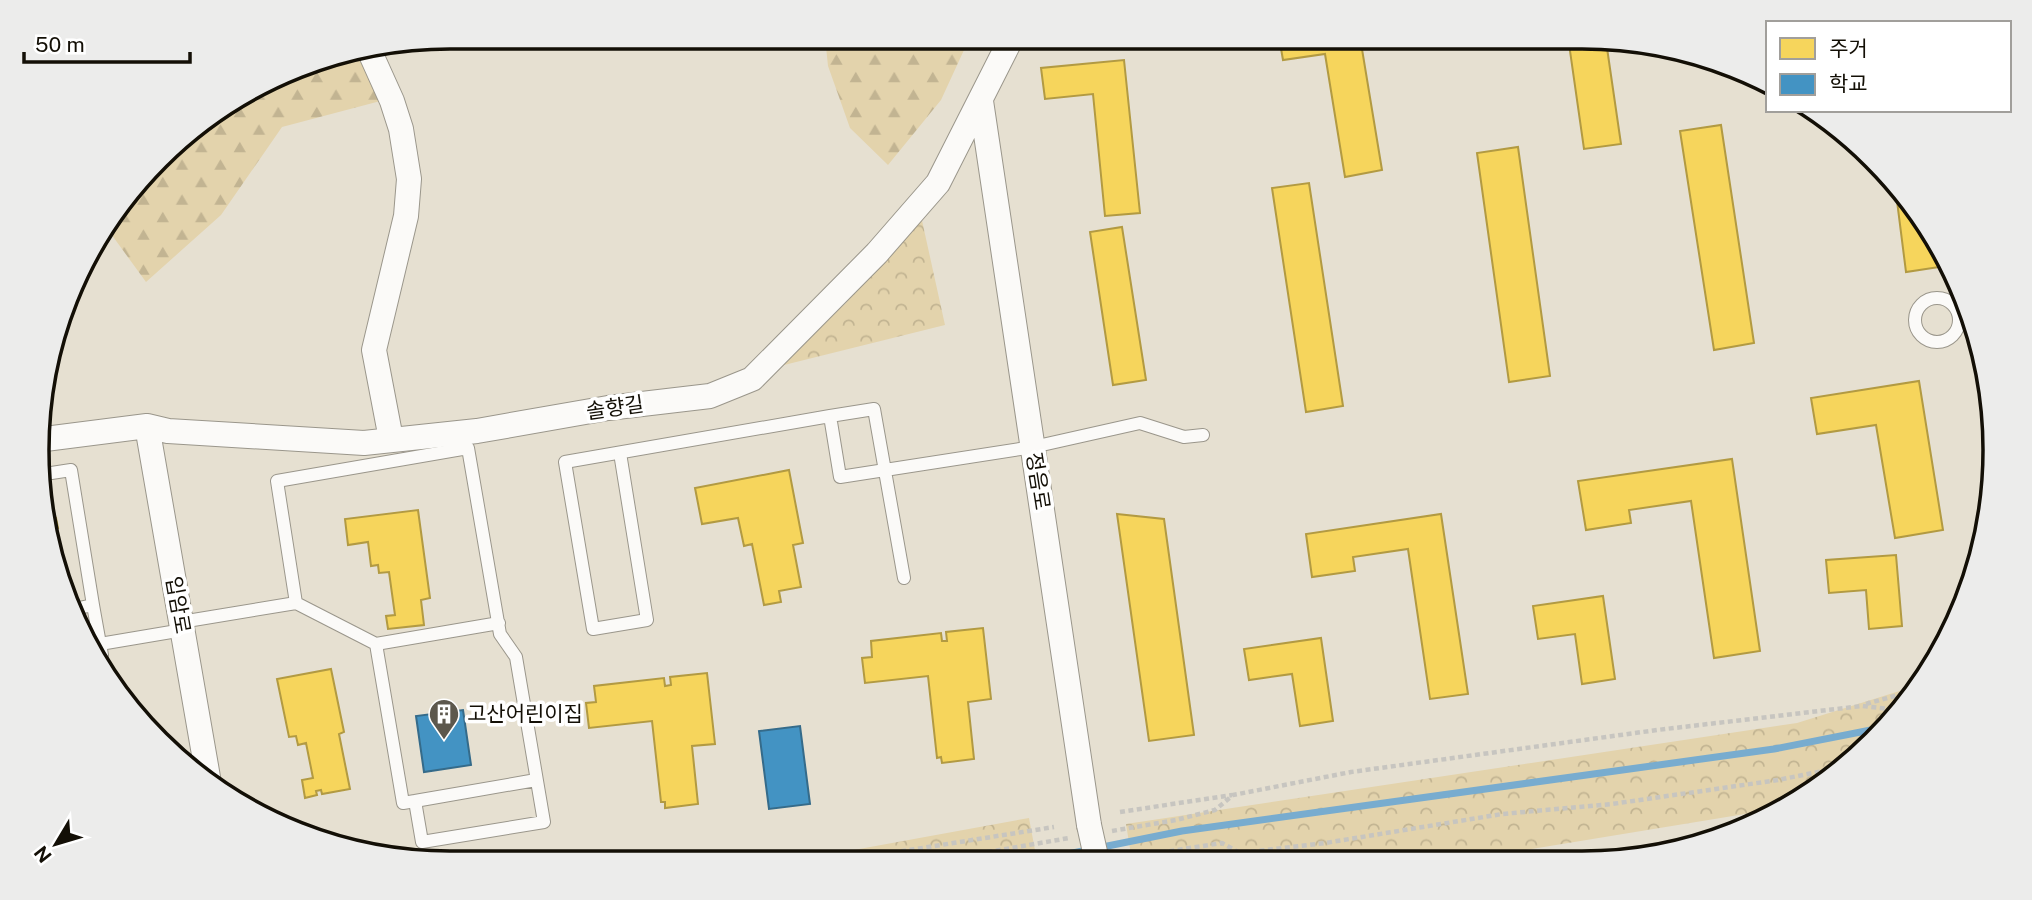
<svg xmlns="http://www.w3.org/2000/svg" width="2032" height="900" viewBox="0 0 2032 900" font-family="'Public Sans','Noto Sans KR',sans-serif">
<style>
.forest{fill:url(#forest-firs)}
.park{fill:url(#park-crowns)}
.homes{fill:#f6d55c;stroke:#b29a42;stroke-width:2}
.schools{fill:#4393c3;stroke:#356b8a;stroke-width:2}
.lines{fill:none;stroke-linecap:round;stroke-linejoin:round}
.stream{stroke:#78accf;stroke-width:7}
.service-casing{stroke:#9a968b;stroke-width:14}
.minor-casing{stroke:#9a968b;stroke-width:26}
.path{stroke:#c7c5c0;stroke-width:4.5;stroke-dasharray:5 3.5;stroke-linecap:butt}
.service{stroke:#fbfaf8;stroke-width:12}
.minor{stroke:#fbfaf8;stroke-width:24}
.minor-bridge-casing{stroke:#9a968b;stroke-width:26;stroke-linecap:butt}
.minor-bridge{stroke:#fbfaf8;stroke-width:24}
.labels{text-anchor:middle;stroke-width:7;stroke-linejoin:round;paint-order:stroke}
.street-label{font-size:21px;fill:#130f06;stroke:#fff}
.poi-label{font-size:21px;fill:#130f06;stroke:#fff;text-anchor:start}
.rim{fill:none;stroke:#130f06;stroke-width:3.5}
</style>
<defs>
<pattern id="forest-firs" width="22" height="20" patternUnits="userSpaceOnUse" patternTransform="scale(1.75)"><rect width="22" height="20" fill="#e3d3ac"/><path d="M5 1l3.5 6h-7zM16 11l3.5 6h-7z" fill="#c2b492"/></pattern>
<pattern id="park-crowns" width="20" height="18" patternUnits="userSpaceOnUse" patternTransform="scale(1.75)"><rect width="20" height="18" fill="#e3d3ac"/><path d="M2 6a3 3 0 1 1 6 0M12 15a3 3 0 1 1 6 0" fill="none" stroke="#c2b492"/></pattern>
</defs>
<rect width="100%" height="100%" fill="#e6e0d1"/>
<!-- forest -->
<path class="forest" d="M825,37H970L941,100L888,165L850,128L828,66Z
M372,50L388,99L282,127L221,215L146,282L106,227L178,139L317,59Z"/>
<!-- park -->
<path class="park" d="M921,216L945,325L768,369L845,304Z
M1922,684L1834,778L1782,808L1464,860L1132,861L1126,824L1797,723Z
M1029,818L1037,861L788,862Z"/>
<!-- homes -->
<path class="homes" d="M1279,37H1360L1382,170L1345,177L1325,54L1283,60Z
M1568,37L1606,41L1621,144L1584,149Z
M1124,60L1140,213L1105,216L1093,94L1045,99L1041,68Z
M1721,125L1754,343L1714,350L1680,131Z
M1518,147L1550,376L1509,382L1477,153Z
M1309,183L1343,406L1306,412L1272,188Z
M1896,193L1945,258L1946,266L1906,272Z
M1122,227L1146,380L1113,385L1090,232Z
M1919,381L1943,530L1895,538L1876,425L1817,434L1811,398Z
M1732,459L1760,651L1714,658L1691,501L1629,510L1631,523L1586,530L1578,481Z
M789,470L803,543L793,545L801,587L779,591L781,602L764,605L752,544L744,546L738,518L702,524L695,488Z
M45,489H47L52,519L56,518L58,528L54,529L61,575L45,530Z
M418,510L430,598L421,600L424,625L388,629L386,616L395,615L389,572L379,573L378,565L371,566L368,542L348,545L345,519Z
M1117,514L1164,519L1194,735L1149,741Z
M1441,514L1468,694L1430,699L1408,549L1353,557L1355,571L1312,577L1306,534Z
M1896,555L1902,626L1869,629L1866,590L1829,593L1826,560Z
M1603,596L1615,679L1582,684L1575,634L1538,639L1533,606Z
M983,628L991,699L968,702L974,759L942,763L941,757L937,758L928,676L865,683L862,658L872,657L871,641L941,633L942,641H947L946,632Z
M1321,638L1333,721L1300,726L1292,674L1249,680L1244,649Z
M331,669L344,732L339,734L350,789L322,794L321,790L316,791L317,795L305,798L302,780L313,778L306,743L298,745L296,736L289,737L277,679Z
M707,673L715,744L692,746L698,804L665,808V802H661L652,721L589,728L586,703L596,702L594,686L664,678L665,686L671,685L670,677Z"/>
<!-- schools -->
<path class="schools" d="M463,710L471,765L424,772L416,716Z
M800,726L810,804L769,809L759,731Z"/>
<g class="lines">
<!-- stream -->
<path class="stream" d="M1033,861L1182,831L1774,749L1881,728"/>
<!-- service casing -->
<g class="service-casing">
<path id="service" d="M1915 320a22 22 0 1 1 44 0a22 22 0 1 1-44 0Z
M830,416L874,409L904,578
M620,453L647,620L593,629L565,462L830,416L840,477L1033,447L1140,423L1184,437L1203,435
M45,474L71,470L93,605
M296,603L376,644L499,623
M74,609L93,605L100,644
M181,622L296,603L277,481L468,448L500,634L516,657L544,822L422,842L415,801L536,780
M376,644L403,803L415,801
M95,660L102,655L100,644L183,630"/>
</g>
<!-- minor casing -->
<g class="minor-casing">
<path id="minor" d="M369,50L392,101L401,129L409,179L406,216L374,350L391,439
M981,101L1089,825
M147,426L209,783
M45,439L147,426L168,431L364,443L477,431L608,408L710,396L752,379L877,253L938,183L1012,37"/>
</g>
<!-- path -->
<path class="path" d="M1866,704L1916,690
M1120,812L1232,795
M1112,831L1176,820L1215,810L1233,795L1351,772L1657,730L1862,706L1890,709L1901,706
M1119,859L1222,843L1240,853L1325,843L1502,814L1612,804L1778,780L1843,767
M1196,861L1239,853
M834,862L1054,827
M903,862L994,851L1069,838"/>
<!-- service -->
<use href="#service" class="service"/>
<!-- minor -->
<use href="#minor" class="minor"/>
<!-- minor-bridge casing -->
<g class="minor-bridge-casing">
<path id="minor-bridge" d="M1089,825L1097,861"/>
</g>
<!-- minor-bridge -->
<use href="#minor-bridge" class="minor-bridge"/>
</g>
<!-- icons -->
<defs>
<g id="building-pin" transform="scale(1.575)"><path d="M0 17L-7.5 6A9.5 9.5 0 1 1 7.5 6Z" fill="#5d584d" stroke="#fff"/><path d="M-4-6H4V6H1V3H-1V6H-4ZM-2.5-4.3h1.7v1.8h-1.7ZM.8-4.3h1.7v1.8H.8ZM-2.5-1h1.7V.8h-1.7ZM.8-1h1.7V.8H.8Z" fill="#fff"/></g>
</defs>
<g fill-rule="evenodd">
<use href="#building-pin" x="444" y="714"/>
</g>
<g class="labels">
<!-- street labels -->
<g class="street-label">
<text transform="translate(615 408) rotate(-8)" y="7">솔향길</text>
<text transform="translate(1038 481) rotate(81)" y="7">정음로</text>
<text transform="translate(178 605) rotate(80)" y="7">입암로</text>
</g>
<!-- poi labels -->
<g class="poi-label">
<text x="467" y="721">고산어린이집</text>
</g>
</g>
<!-- crop -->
<path d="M0 0H2032V900H0ZM450 49H1582A401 401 0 0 1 1983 450V450A401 401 0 0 1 1582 851H450A401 401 0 0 1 49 450V450A401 401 0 0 1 450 49Z" fill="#ececeb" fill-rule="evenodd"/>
<path class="rim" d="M450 49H1582A401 401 0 0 1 1983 450V450A401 401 0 0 1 1582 851H450A401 401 0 0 1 49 450V450A401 401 0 0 1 450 49Z"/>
<!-- legend -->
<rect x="1766" y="21" width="245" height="91" fill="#ffffff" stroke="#a19f9b" stroke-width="2"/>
<rect x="1780" y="38" width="35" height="21" fill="#f6d55c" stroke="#a19f9b" stroke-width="2"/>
<text x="1829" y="56" font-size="21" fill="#130f06">주거</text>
<rect x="1780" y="74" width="35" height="21" fill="#4393c3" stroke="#a19f9b" stroke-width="2"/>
<text x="1829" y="91" font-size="21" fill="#130f06">학교</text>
<!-- north arrow -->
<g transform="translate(56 844) rotate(232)" stroke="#ffffff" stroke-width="5" paint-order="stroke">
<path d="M0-5L12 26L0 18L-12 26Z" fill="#130f06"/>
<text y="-10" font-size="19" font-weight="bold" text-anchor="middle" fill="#130f06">N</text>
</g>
<!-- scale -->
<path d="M24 52v10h166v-10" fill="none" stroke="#130f06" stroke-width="3.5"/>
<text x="35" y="52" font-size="21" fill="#130f06" stroke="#ffffff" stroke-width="5" paint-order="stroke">50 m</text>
</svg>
